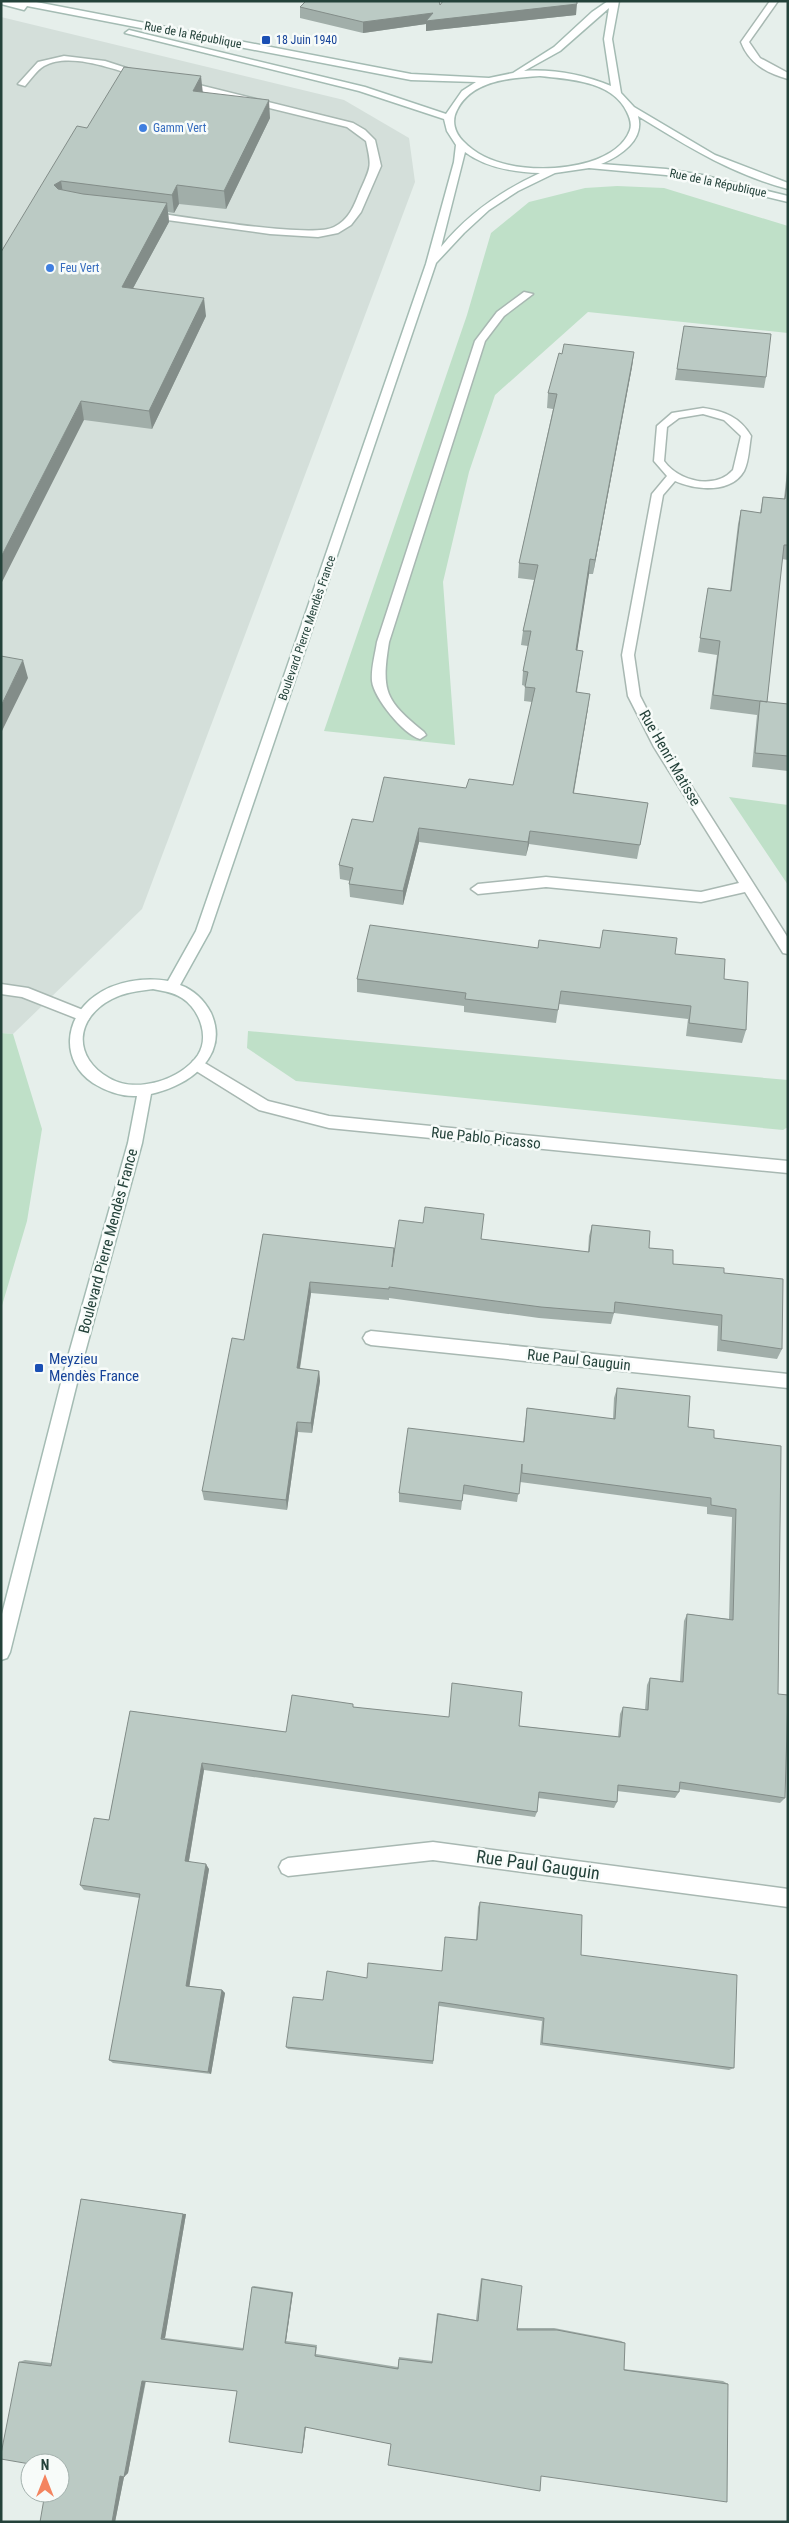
<svg xmlns="http://www.w3.org/2000/svg" width="789" height="2523" viewBox="0 0 789 2523" font-family="'Roboto Condensed',sans-serif">
<style>
.built{fill:#d4dfda}
.green{fill:#bfe0c8}
.lines{fill:none;stroke-linecap:round;stroke-linejoin:round}
.lane-casing{stroke:#a8b8b2;stroke-width:3}
.street-casing{stroke:#a8b8b2;stroke-width:3}
.secondary-casing{stroke:#a4bbb3;stroke-width:3}
.lane{fill:#fff;fill-rule:evenodd}
.street{fill:#fff;fill-rule:evenodd}
.secondary{fill:#fff;fill-rule:evenodd}
.wall{fill:#a1aea9}
.shaded-wall{fill:#838d89}
.building{fill:#bbcac4;stroke:#838d89}
.transit-dot{fill:#1a4fb4;stroke:#f7fbf9;stroke-width:2}
.shop-dot{fill:#3f7fe0;stroke:#f7fbf9;stroke-width:2}
.labels{text-anchor:middle;stroke-width:5;stroke-linejoin:round;paint-order:stroke}
.far-street-label{font-size:12px;fill:#24423a;stroke:#f7fbf9}
.far-transit-label{font-size:12px;fill:#164399;stroke:#f7fbf9;text-anchor:start}
.far-shop-label{font-size:12px;fill:#366cbe;stroke:#f7fbf9;text-anchor:start}
.street-label{font-size:15px;fill:#24423a;stroke:#f7fbf9}
.transit-label{font-size:15px;fill:#164399;stroke:#f7fbf9;text-anchor:start}
.near-street-label{font-size:18px;fill:#24423a;stroke:#f7fbf9}
</style>
<rect width="100%" height="100%" fill="#e6efeb"/>
<!-- built -->
<path class="built" d="M1,17L344,100L409,138L415,182L142,909L13,1034L1,1033Z"/>
<!-- green -->
<path class="green" d="M617,186L664,188L788,226V333L588,312L495,395L469,472L443,582L455,745L324,731L467,315L491,233L529,202L585,188Z
M729,797L788,805V885Z
M248,1031L788,1080V1127L783,1130L296,1081L247,1048Z
M1,1033L13,1034L42,1129L27,1221L1,1309Z"/>
<g class="lines">
<!-- lane casing -->
<g class="lane-casing">
<path id="lane" d="M64,56L105,61L145,74L141,77C115,70 70,51 44,66C37,70 31,79 25,86L18,84L38,62Z
M183,81L353,123L365,130L375,140L381,166L361,212L351,225L338,233L318,237L270,234L145,217V213L148,212C181,216 311,239 334,227C349,220 354,206 360,191C371,166 372,168 366,141L347,127L180,86V82Z"/>
</g>
<!-- street casing -->
<g class="street-casing">
<path id="street" d="M770,1H778L749,42L760,58L788,73V79C766,73 749,63 741,42Z
M524,292L533,294L504,316L485,341L389,642C381,692 385,700 424,732L426,735L420,739C403,734 374,698 372,681C371,668 375,655 377,642L475,341L497,312Z
M703,408C724,411 740,417 751,436C749,447 749,461 744,471C731,494 695,490 675,481L663,495L634,655L640,696L664,743L788,938V954L783,953L745,892L701,902L546,887L478,894L471,889L478,884L546,877L701,892L739,883L654,747L628,696L622,655L652,494L667,476L654,461L657,426L672,413ZM703,414L724,420L741,436L733,470C715,490 679,482 664,461L667,427L679,418Z
M1,984L28,988L88,1012L90,1016L88,1020L83,1021L22,997L1,994Z
M198,1059L268,1101L329,1116L788,1161V1173L329,1128L259,1110L193,1069L191,1065L193,1061Z
M371,1331L788,1374V1388L371,1345L366,1343L363,1338L366,1333Z
M433,1842L788,1889V1907L433,1860L288,1876L282,1873L279,1867L282,1861L288,1858Z"/>
</g>
<!-- secondary casing -->
<g class="secondary-casing">
<path id="secondary" d="M1,1H31L411,74L489,78L513,73L554,47L592,12L608,1H619L612,39L621,93L634,107L715,155L788,183V189C731,174 687,146 638,116C645,140 620,156 601,164L666,169L702,175L788,196V202L702,181L666,175L589,168L555,173L518,191L489,210L464,233L436,263L210,931L180,985C194,990 204,1000 211,1013C230,1056 189,1086 151,1094L142,1143L80,1371L10,1652L7,1658L1,1660V1618L64,1371L128,1143L137,1096C122,1097 106,1091 93,1083C60,1061 64,1018 95,996C115,981 144,977 168,981L196,931L426,264L454,162L456,145L447,131L444,119L359,91L125,33L129,30L365,87L446,114L462,91L476,82L411,80L27,6L24,10L1,4ZM609,8L604,39L611,86C584,75 554,69 524,71L560,51ZM540,76C569,79 613,81 627,112C630,118 632,124 630,130C624,147 605,157 589,162C551,173 492,172 463,141C455,133 451,121 457,110C472,80 510,78 540,76ZM465,152C486,168 514,172 540,173C501,191 468,214 441,247ZM153,989C163,991 173,992 182,998C199,1009 210,1036 198,1055C181,1080 136,1094 109,1078C72,1057 75,1018 112,999C125,992 139,991 153,989Z"/>
</g>
<!-- lane -->
<use href="#lane" class="lane"/>
<!-- street -->
<use href="#street" class="street"/>
<!-- secondary -->
<use href="#secondary" class="secondary"/>
</g>
<!-- wall -->
<path class="wall" d="M440,5L576,15L426,31V24L363,33L300,18V7Z
M203,92L270,118L226,209L179,204L174,213L168,212L169,222L133,288L206,316L152,429L84,420L1,252L87,128Z
M684,326L766,377L764,388L675,380Z
M634,352L632,367L593,574H589L577,650L581,665L577,692L588,708L574,793L648,803L637,859L529,844L526,856L419,842L403,905L350,897L349,884L350,881L340,879L339,865L373,822L466,788L513,785L532,702L524,701L525,686L522,685L523,671L528,646L521,645L523,631L534,580L518,578L519,563L553,409L547,408L548,393Z
M788,462V560L782,559L767,702L788,704V771L752,767L757,715L710,709L717,655L698,652L708,588L730,591L738,524L741,510L760,513L763,497L784,499Z
M538,948H600L675,954L724,979L746,1030L742,1043L686,1036L688,1019L559,1004L556,1023L464,1012V1006L357,992V979Z
M592,1225L649,1248L673,1264L724,1273L782,1349L777,1359L717,1351L718,1326L614,1313L611,1324L539,1318L389,1298V1300L311,1293L300,1369L319,1371L320,1381L312,1433L298,1432L287,1510L204,1500L202,1491L244,1340L263,1234L394,1248L481,1239L588,1252L589,1236Z
M617,1388L688,1427L714,1438L781,1446L778,1694L785,1798L780,1803L679,1789V1792L675,1798L617,1791V1802L614,1808L538,1798L537,1812L535,1817L204,1770L189,1861L209,1869L189,1986L222,1990L225,1993L211,2074L113,2063L109,2060L140,1898L84,1890L80,1885L109,1820L130,1711L286,1732L353,1707L618,1737L620,1714L623,1707L645,1710L647,1685L650,1678L680,1681L684,1621L687,1614L729,1619L732,1517L707,1514V1507L520,1482L517,1502L463,1494L461,1510L399,1502V1493L523,1442L527,1408L613,1419L614,1398Z
M480,1902L581,1955L734,2068L729,2070L540,2045L542,2021L439,2006L433,2064L288,2049L286,2047L323,2000L367,1978L441,1971L476,1940L478,1907Z
M81,2199L186,2214L165,2338L243,2348L252,2287L254,2286L293,2292L286,2341L317,2345L316,2354L398,2367L399,2357L432,2361L437,2313L476,2320L481,2278L522,2286L517,2328H554L621,2341L625,2343L624,2369L723,2381L728,2384L391,2444L306,2427L303,2449L302,2453L237,2391L146,2381L128,2473L124,2477L115,2522H40L60,2493L19,2362L25,2360L51,2363Z"/>
<!-- shaded-wall -->
<path class="shaded-wall" d="M577,4L576,15L426,31V24L363,33V22L433,13Z
M201,76L203,94L193,91Z
M269,100L270,118L226,209L224,191Z
M61,181L64,199L54,185Z
M177,185L179,204L174,213L172,195Z
M167,203L169,222L124,305L122,287Z
M204,298L206,316L152,429L149,411Z
M634,352L632,367L593,574L595,560Z
M81,401L84,420L1,584V557Z
M590,559L589,574L575,665L576,650Z
M23,660L28,678L1,733V706Z
M590,694L588,708L571,807L573,793Z
M419,828V842L403,905V891Z
M530,831L529,844L526,856L528,842Z
M310,1282L311,1293L298,1379L297,1368Z
M319,1371L320,1381L312,1433L311,1423Z
M297,1422L298,1432L287,1510L286,1500Z
M202,1763L204,1770L188,1866L185,1861Z
M206,1864L209,1869L189,1989L186,1986Z
M222,1990L225,1993L211,2074L208,2072Z
M183,2214H186L165,2338L161,2339Z
M293,2292L286,2341L285,2343L292,2293Z
M146,2378L128,2473L124,2477L142,2381Z
M306,2424L303,2449L302,2453L305,2427Z
M125,2472L115,2522H112L120,2476Z"/>
<!-- building -->
<path class="building" d="M306,1H439L440,5L443,1H577V4L426,21L433,13L363,22L300,7Z
M124,67L201,76L193,91L269,100L224,191L177,185L172,195L61,181L54,185L58,189L83,194L167,203L122,287L204,298L149,411L81,401L1,557V252L77,126L87,128Z
M684,326L771,334L766,377L677,369Z
M564,344L634,352L595,560L590,559L576,650L583,651L576,692L590,694L573,793L648,803L640,845L530,831L528,842L419,828L403,891L349,884L353,868L339,865L352,819L373,822L384,777L466,788L469,779L513,785L535,688L525,687L528,672L523,671L531,631H523L538,565L519,563L557,394L548,393L559,353L562,354Z
M788,477V545H784L767,702L713,695L720,641L700,638L708,588L731,591L741,510L761,513L763,497L785,499Z
M1,656L23,660L1,706Z
M760,701L788,704V756L755,753Z
M370,925L538,948L539,940L600,948L603,930L677,938L675,954L725,959L724,979L748,982L746,1030L689,1023L691,1006L561,991L558,1010L465,999L466,993L357,979Z
M425,1207L484,1214L481,1239L589,1252L592,1225L650,1231L649,1248L673,1250V1264L724,1268V1273L783,1279L782,1349L721,1340L722,1315L615,1302L614,1313L541,1307L389,1287V1289L310,1282L297,1368L319,1371L311,1423L297,1422L286,1500L202,1491L232,1338L244,1340L263,1234L394,1248L392,1267L399,1220L423,1223Z
M617,1388L690,1396L688,1427L714,1430V1438L781,1446L778,1694L788,1695L785,1798L680,1782L679,1792L618,1785L617,1802L539,1792L537,1812L202,1763L185,1861L206,1864L186,1986L222,1990L208,2072L109,2060L140,1894L80,1885L94,1818L109,1820L130,1711L286,1732L292,1695L353,1704V1707L449,1717L452,1683L522,1692L519,1726L620,1737L623,1707L648,1710L650,1678L683,1682L687,1614L733,1620L736,1509L711,1505V1498L522,1473V1464L519,1494L464,1485L462,1501L399,1493L408,1428L524,1442L527,1408L615,1419Z
M480,1902L582,1915L581,1955L737,1975L734,2068L542,2043L544,2018L439,2002L433,2061L286,2047L293,1997L323,2000L327,1971L367,1978L368,1963L442,1971L445,1937L477,1940Z
M81,2199L183,2214L161,2339L243,2350L252,2287L292,2293L285,2343L316,2347L315,2356L398,2369L399,2359L432,2363L438,2314L478,2321L482,2279L522,2286L517,2330H557L625,2343L624,2370L728,2384L727,2502L541,2476L540,2491L388,2465L391,2444L305,2427L302,2453L229,2442L237,2391L142,2381L124,2477L120,2476L112,2522H40L45,2493H60V2463H30V2464L1,2459V2454L19,2362L51,2366Z"/>
<!-- markers -->
<g class="transit-dot">
<rect x="261" y="35" width="10" height="10" rx="2.5"/>
<rect x="34" y="1363" width="10" height="10" rx="2.5"/>
</g>
<g class="shop-dot">
<circle cx="143" cy="128" r="5"/>
<circle cx="50" cy="268" r="5"/>
</g>
<g class="labels">
<!-- far-street labels -->
<g class="far-street-label">
<text transform="translate(193 35) rotate(11)" y="4">Rue de la République</text>
<text transform="translate(718 183) rotate(12)" y="4">Rue de la République</text>
<text transform="translate(307 628) rotate(-71)" y="4">Boulevard Pierre Mendès France</text>
</g>
<!-- far-transit labels -->
<g class="far-transit-label">
<text x="276" y="44">18 Juin 1940</text>
</g>
<!-- far-shop labels -->
<g class="far-shop-label">
<text x="153" y="132">Gamm Vert</text>
<text x="60" y="272">Feu Vert</text>
</g>
<!-- street labels -->
<g class="street-label">
<text transform="translate(670 758) rotate(60)" y="5">Rue Henri Matisse</text>
<text transform="translate(486 1138) rotate(6)" y="5">Rue Pablo Picasso</text>
<text transform="translate(108 1241) rotate(-75)" y="5">Boulevard Pierre Mendès France</text>
<text transform="translate(579 1360) rotate(6)" y="5">Rue Paul Gauguin</text>
</g>
<!-- transit labels -->
<g class="transit-label">
<text x="49" y="1364">Meyzieu<tspan x="49" dy="17">Mendès France</tspan></text>
</g>
<!-- near-street labels -->
<g class="near-street-label">
<text transform="translate(538 1865) rotate(8)" y="6">Rue Paul Gauguin</text>
</g>
</g>
<!-- border -->
<rect width="789" height="2523" fill="none" stroke="#24423a" stroke-width="5"/>
<!-- north arrow -->
<g transform="translate(45 2478)"><circle r="24" fill="#f7fbf9" stroke="#a3b1ad"/>
<path d="M0-4L9 19L0 12L-9 19Z" fill="#f4845f"/>
<text y="-8" font-size="14" font-weight="bold" text-anchor="middle" fill="#24423a">N</text>
</g>
</svg>
